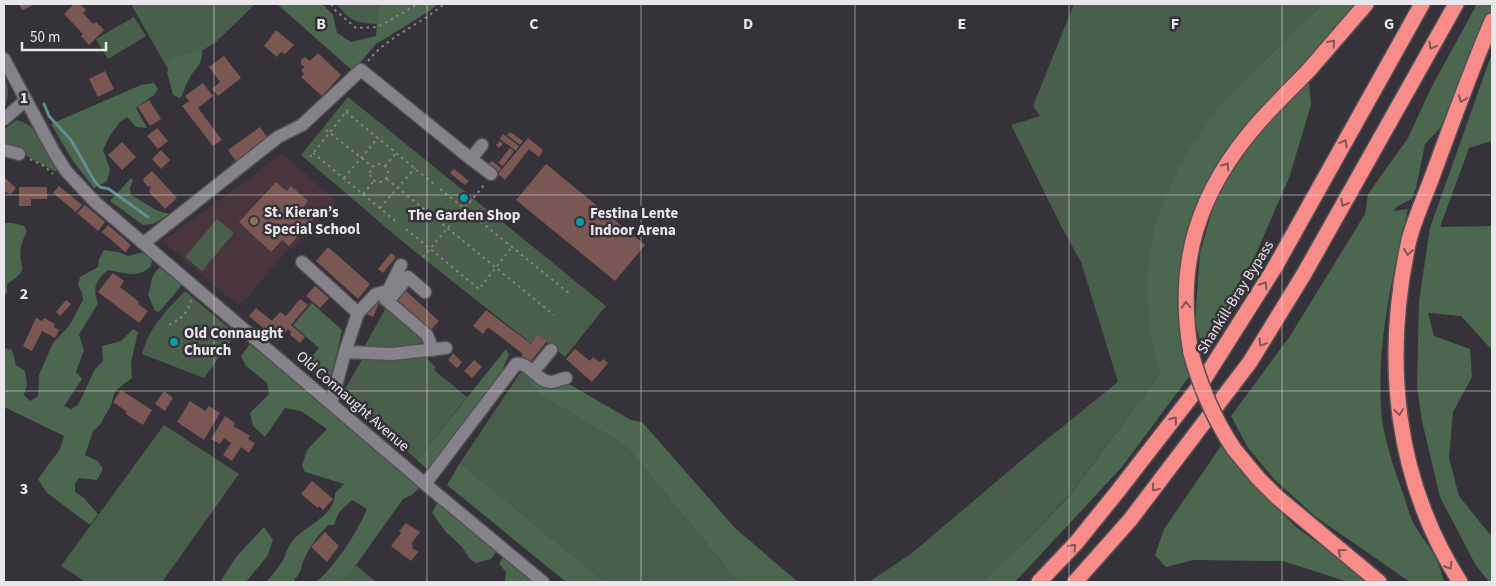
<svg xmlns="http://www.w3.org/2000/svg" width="1496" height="586" viewBox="0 0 1496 586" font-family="'Source Sans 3',sans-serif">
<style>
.education{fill:#48353d}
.green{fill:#495f4b}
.forest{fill:#4c664f}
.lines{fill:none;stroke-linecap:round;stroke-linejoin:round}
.stream{stroke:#628f91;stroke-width:3}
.building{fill:#7b5753}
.minor-casing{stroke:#524f55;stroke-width:15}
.highway-casing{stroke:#524f55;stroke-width:18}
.path{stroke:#858388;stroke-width:2;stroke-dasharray:2.5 4;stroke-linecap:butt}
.minor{stroke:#86828a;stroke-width:12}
.highway{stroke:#f88c88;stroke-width:15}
.highway-bridge-casing{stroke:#524f55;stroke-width:18;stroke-linecap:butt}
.highway-bridge{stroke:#f88c88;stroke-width:15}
.oneway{stroke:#835659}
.grid{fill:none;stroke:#e9e7eb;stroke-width:1;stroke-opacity:0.55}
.culture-dot{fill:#0f9aa8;stroke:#353239;stroke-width:2}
.education-dot{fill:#8d6e63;stroke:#353239;stroke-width:2}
.labels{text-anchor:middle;stroke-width:5;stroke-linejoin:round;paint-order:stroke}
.poi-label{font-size:15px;font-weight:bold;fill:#e9e7eb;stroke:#353239;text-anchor:start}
.street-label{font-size:15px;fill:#e9e7eb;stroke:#353239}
.grid-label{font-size:16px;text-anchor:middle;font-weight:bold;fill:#e9e7eb;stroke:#353239;stroke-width:5;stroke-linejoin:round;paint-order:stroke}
</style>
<rect width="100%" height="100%" fill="#353239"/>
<!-- education -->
<path class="education" d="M282,153L336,201L296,247L287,250L244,302L237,305L162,241L261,170Z"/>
<!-- green -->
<path class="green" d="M131,4H255L216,42L169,71Z
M337,4H382L378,7L377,24C357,23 349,21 337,4Z
M1074,4H1322L1221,103L1152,339L1160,374L1071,493L1029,538L982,582H869L912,553L1030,453L1118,382L1081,262L1062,228L1011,125L1040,116L1033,106Z
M134,17L146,36L108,59L96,39Z
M348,97L606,306L565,357L539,336L532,344L409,247L301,155Z
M17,120C38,124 47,151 57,168L56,172L21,153L4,148V129Z
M217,219L234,233L202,271L185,257Z
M185,291L236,334L204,378L142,354C150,326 165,312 185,291Z
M387,306L415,330L419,338L426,340L404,350L363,349Z
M425,357L436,367L434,370L467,397L417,460L342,394L363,358Z
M520,373L540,395L625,445L738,582H605L460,463Z
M164,425L239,474L162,582H86L61,566Z
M356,565L376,582H342Z"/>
<!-- forest -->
<path class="forest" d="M277,4H322L333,15L337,33L351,42L376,36L378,7L382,4H438L428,12L376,44L353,71Z
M1322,4H1358L1234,140L1198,203L1180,265L1177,309L1183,343L1191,374L1122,467L1015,582H982L1029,538L1069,496L1160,374L1150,334L1147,277L1154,227L1180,165L1221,103Z
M1477,4H1492V13L1441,127L1425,144L1416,188L1412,199L1396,207L1394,211L1408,209C1392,278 1375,348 1382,419C1385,443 1396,474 1404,496C1407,505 1409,514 1413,522C1418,532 1425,541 1431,550C1438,560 1441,571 1444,582H1410L1316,517L1274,479L1248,448L1231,416L1290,336L1365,214L1368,194L1408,138L1431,88Z
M202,50C203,66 195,67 189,79C185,85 185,91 180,98L173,95L167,72L171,59Z
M1492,53V141L1469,148L1440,227L1492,226V350L1461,316L1428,313L1434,336L1470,349L1472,377L1453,412L1449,458L1459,496L1492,537V582H1489L1475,564L1440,497L1422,421L1417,386L1419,301L1430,228Z
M4,75C9,87 9,97 4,109Z
M1309,82L1311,105L1289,178L1242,286L1204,357L1195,321L1200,253L1214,204L1247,145L1300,86Z
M154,83L158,89L154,95L136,108L147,128L136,127L127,117L120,122L109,137L103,150L110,169L107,181L94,188L73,161L51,124L141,85Z
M131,178L133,180L130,188L131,195L158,211L170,214L153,224L143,225L110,201Z
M4,223H13L24,226L27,231C25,236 22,241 21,246C17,268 33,268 7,284V293L4,297Z
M104,250L118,252L128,256L144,252L152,259L151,266C138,279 124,273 108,270C96,281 92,287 98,303L79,335L84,350L76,372L82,379L64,406L71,409L78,405L95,369L103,361L102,346L121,341L133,329L138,332L131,363L132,378L115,391L111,405L100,425L93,431L85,455L98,461L103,469L97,480L79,478L75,484V492L84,498L98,514L90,525L46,492L38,479L60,449L64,436L4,407V348L12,350L16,365L25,371L27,384L24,395L30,401L38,396L39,375L53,343L69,326L83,300L82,293L78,285L80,277L98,267L99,259Z
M160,267L182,285L159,312L155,311L148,295C154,281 147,281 160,267Z
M312,303L342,330L330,383L307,362L319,348L293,325Z
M250,344L420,487L412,495L403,499L356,565L342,582H316C335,567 358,531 367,509L352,500L339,512L334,525H328C317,536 309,548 303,562C301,569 300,574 294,580L298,582H266C272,576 278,568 283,560C286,554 288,546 293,540C307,525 335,516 335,493L344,484L305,472L302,466L307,450L327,429L301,411L285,408L265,437L253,426L250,413L269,394L267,383L246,366L241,356Z
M506,349L509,355L497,381L429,471L417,460Z
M520,373L555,376L631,420L642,422L735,528L798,582H738L625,445L540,395Z
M1221,446L1262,493L1297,528L1333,554L1366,582H1348L1283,561L1194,560L1166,567L1155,555L1164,529Z
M460,463L605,582H566L447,485Z
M438,501L497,551L491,559L476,563L470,559L462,547L445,531L432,513Z
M264,527L273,540L268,555L246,582H220L236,557Z
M503,557L533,582H507L505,580L506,572L499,564Z"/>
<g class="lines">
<!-- stream -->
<path class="stream" d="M44,104L49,116L71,140L95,182L100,187L109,189L148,217"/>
</g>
<!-- building -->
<path class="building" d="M19,4H36L22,10Z
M74,4H80L86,10L83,13L93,24L96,22L104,30L89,45L81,36L83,34L64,14Z
M276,30L294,45L285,54L281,52L277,57L264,46Z
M318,53L341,75L322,96L301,77L304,74L301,70L305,67L301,65V60L305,57L310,61Z
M224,56L241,78L218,96L212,89L220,82L209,67Z
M105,71L114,89L98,97L89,79Z
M203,83L213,96L198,108L222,140L213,146L182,106L189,101L185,96Z
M149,100L161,119L150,126L138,107Z
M260,127L267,137L236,161L228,150Z
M157,128L168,141L158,149L147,136Z
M510,132L523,141L520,145L507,135Z
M503,134L519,146L516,151L500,139Z
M528,138L543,150L539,157L529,149L505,180L498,174Z
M500,141L503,144L499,148L496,145Z
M122,142L136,157L122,170L108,155Z
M510,148L514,151L503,166L498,163Z
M161,150L170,160L161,169L152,159Z
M492,161L501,168L499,172L489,164Z
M546,164L645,245L615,281L516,200Z
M454,169L469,181L465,185L450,173Z
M152,171L177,198L165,209L149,192L151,186L148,187L144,182L143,179Z
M4,177L16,188L10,195L4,190Z
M276,182L287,191L291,186L308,201L304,206L315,217L289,246L282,240L271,252L239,222Z
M59,186L82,205L76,212L53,193Z
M19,187H47V199H31V206H19Z
M464,191L471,196L463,205L457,200Z
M85,205L105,222L98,231L77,213Z
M108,225L131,245L125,252L102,232Z
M328,247L370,284L358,299L316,261Z
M391,253L396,257L383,273L378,269Z
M113,273L124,281L120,287L139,302L138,304L148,311L139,323L98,292Z
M315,286L329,298L320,308L306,296Z
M405,290L439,321L429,332L395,301Z
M300,299L308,305L291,325L305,337L300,343L290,335L291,332L288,329L278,341L249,316L256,308L272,321L280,312L286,316Z
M66,300L71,304L60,316L56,312Z
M373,301L379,303L373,317L367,314Z
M486,310L531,344L538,334L547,341L528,365L520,359L523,354L488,327L483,334L473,326Z
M36,318L42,321L44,318L55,324L54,327L59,330L55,338L42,331L32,351L23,346Z
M575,349L590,361L593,357L600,362L603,359L608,363L592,382L566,359Z
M453,353L462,362L457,368L448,360Z
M474,360L482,367L472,378L464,371Z
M121,390L152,410L143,425L126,414V411L113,402Z
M164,391L173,398L165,411L155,404Z
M190,401L205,411L209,406L220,413L204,440L177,422Z
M225,416L235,423L233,426L250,436L248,439L255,443L249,453L241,447L232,461L223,455L231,443L224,438L220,444L211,439Z
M312,481L333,499L323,510L319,506L318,508L301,494Z
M406,523L420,532L411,544H412L413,547H411L418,552L411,561L391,546L401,533L399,531Z
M325,532L339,546L327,562L311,547Z"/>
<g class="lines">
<!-- minor casing -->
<g class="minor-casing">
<path id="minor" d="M4,59L54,152L66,171L95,202L425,484L543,582
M4,119L26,100
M4,150L19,154
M471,159L491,174
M144,243L278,137L302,125L361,70L471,159L482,145
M302,262L358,313
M383,292L385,299L427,335L433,350
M390,299L408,277L425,292
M345,352L392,354L446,348
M533,372L551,350
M331,404L345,352L358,313L376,294L388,291L401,265
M425,484L516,364C530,362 537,382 551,382C555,382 561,379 566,378"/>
</g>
<!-- highway casing -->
<g class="highway-casing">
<path id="highway" d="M1191,353C1175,263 1198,191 1259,122C1275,104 1292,88 1309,70C1328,48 1347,26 1366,4
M1234,449L1258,478L1277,497L1379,582
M1039,582L1076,543L1118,491L1201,384L1275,267L1422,4
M1075,582L1130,520L1250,362L1304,274L1456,4
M1460,582C1394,478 1383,359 1409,240C1415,217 1427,192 1435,169C1453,120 1471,70 1492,21"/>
</g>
<!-- path -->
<path class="path" d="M331,4L335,10L356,28L378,27L418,4
M368,61C388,36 420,25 444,4
M346,112L435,185
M326,130L373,167
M313,153L398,223
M310,157L350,107
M30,159L44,166L53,174
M370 173a9 9 0 1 1 18 0a9 9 0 1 1-18 0Z
M385,166L396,153
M344,178L378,138
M387,179L554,315
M440,189L570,294
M363,194L374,181
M380,208L415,168
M406,229L479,289L512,247
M423,257L485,184
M169,325C183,317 186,316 191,300"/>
<!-- minor -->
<use href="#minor" class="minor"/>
<!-- highway -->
<use href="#highway" class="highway"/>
<!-- highway-bridge casing -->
<g class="highway-bridge-casing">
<path id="highway-bridge" d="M1191,353C1201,389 1214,419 1234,449"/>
</g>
<!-- highway-bridge -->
<use href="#highway-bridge" class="highway-bridge"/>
</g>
<!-- one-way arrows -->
<defs><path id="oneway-chevron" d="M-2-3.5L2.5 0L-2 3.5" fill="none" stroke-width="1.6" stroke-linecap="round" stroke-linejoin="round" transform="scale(1.25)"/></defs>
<g class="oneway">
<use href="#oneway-chevron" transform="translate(1332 43) rotate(-49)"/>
<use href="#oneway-chevron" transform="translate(1432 46) rotate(119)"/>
<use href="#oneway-chevron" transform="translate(1462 99) rotate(111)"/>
<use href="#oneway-chevron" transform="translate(1344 143) rotate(-61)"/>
<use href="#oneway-chevron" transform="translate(1226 166) rotate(-57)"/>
<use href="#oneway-chevron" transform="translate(1344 203) rotate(119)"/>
<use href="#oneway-chevron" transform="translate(1408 252) rotate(99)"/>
<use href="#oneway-chevron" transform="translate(1264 285) rotate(-58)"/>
<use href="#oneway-chevron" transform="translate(1186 305) rotate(-92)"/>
<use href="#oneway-chevron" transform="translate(1262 343) rotate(121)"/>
<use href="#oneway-chevron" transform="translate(1399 412) rotate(83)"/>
<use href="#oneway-chevron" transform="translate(1174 420) rotate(-52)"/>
<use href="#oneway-chevron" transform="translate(1155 488) rotate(128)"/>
<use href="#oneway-chevron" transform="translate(1073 547) rotate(-48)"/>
<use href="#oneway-chevron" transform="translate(1341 552) rotate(-141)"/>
<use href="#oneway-chevron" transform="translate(1449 566) rotate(58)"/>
</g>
<!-- grid -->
<path class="grid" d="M214,4V582M427,4V582M641,4V582M855,4V582M1069,4V582M1282,4V582M4,195H1492M4,391H1492"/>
<!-- markers -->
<g class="culture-dot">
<circle cx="464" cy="198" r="5"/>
<circle cx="580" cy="222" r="5"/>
<circle cx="174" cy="342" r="5"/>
</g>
<circle class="education-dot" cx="254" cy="221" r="5"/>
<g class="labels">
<!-- poi labels -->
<g class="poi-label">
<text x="264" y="217">St. Kieran’s<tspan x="264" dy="17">Special School</tspan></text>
<text x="590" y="218">Festina Lente<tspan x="590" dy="17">Indoor Arena</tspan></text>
<text x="464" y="220" text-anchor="middle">The Garden Shop</text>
<text x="184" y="338">Old Connaught<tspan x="184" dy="17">Church</tspan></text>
</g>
<!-- street labels -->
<g class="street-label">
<text transform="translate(1235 297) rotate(-58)" y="5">Shankill-Bray Bypass</text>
<text transform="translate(353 401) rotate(41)" y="5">Old Connaught Avenue</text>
</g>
</g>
<g class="grid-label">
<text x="321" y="29">B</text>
<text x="534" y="29">C</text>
<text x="748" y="29">D</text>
<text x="962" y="29">E</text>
<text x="1175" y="29">F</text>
<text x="1389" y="29">G</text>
<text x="24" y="103">1</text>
<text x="24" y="299">2</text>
<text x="24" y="494">3</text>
</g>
<!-- border -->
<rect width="1496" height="586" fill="none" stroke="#e9e7eb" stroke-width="10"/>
<!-- scale -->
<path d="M22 42v8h84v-8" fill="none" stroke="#e9e7eb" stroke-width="2.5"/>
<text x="30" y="42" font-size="15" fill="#e9e7eb" stroke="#353239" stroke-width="4" paint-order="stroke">50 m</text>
</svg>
